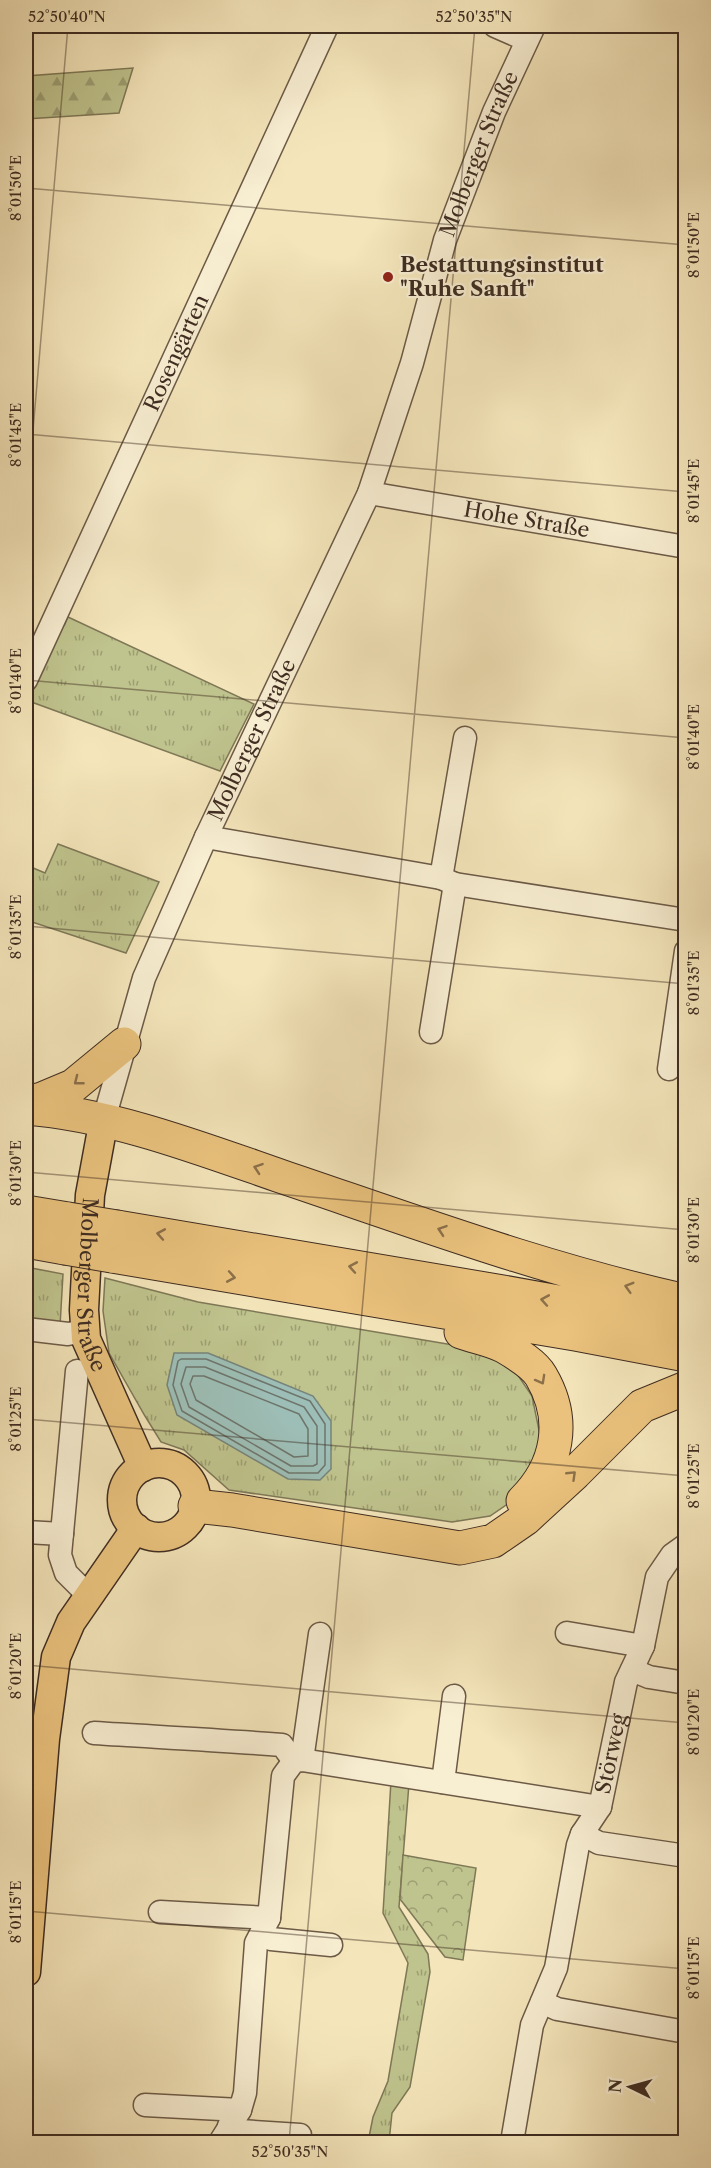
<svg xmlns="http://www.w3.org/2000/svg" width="711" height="2168" viewBox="0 0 711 2168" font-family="'Libre Caslon Text',serif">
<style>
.grass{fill:url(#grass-tufts);stroke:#7e7857;stroke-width:1.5}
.forest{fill:url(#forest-firs);stroke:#7e7857;stroke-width:1.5}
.park{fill:url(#park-crowns);stroke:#7e7857;stroke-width:1.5}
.water{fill:#9dbeb6;stroke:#77847a;stroke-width:1.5}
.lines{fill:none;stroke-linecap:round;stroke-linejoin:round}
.shore{stroke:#6e756c;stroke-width:1.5}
.minor-casing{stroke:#6c5a47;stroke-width:25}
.major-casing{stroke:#3e2c21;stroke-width:31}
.highway-casing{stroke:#3e2c21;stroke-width:35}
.minor{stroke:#f8eed2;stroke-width:22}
.major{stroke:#eac27d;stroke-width:28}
.highway{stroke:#eac27d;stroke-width:33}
.highway-bridge-casing{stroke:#3e2c21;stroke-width:35;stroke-linecap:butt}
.highway-bridge{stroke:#eac27d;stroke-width:33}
.oneway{stroke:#8b704a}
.ticks{fill:none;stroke:#3e2c21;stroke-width:1.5;stroke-opacity:0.45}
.poi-dot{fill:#8f2418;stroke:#f8eed2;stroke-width:2}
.labels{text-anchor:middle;stroke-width:4.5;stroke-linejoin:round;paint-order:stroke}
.street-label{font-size:21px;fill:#3e2c21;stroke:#f8eed2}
.poi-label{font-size:21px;font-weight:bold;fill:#3e2c21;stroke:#f8eed2;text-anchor:start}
.neatline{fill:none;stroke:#3e2c21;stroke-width:2}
.ticks-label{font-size:15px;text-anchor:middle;fill:#3e2c21}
</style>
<defs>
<pattern id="grass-tufts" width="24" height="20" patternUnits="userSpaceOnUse" patternTransform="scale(1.5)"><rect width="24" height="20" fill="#bfc38d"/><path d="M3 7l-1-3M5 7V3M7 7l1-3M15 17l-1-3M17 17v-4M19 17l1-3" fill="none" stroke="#9d9f73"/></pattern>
<pattern id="forest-firs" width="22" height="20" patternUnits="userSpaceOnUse" patternTransform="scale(1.5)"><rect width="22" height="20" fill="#bfc38d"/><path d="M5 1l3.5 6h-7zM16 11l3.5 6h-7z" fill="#9d9f73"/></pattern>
<pattern id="park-crowns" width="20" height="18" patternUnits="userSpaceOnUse" patternTransform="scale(1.5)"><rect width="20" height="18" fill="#bfc38d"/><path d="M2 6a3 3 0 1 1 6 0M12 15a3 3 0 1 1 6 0" fill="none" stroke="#9d9f73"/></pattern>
</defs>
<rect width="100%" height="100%" fill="#f4e5ba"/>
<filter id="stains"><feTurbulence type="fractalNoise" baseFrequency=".00333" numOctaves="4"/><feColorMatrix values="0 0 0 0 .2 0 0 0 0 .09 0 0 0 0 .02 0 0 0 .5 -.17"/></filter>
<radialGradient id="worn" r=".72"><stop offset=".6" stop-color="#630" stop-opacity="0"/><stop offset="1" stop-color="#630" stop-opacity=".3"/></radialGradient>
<!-- grass -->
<path class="grass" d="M68,617L254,704L220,771L26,700Z
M58,844L159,882L126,953L26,920V865L45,873Z
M26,1267L63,1274L60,1326L26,1320Z
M105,1278L198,1302L483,1350L509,1362L532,1396L540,1435L538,1470L518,1497L490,1516L452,1522L229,1490L184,1450L161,1442L145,1416L109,1353L103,1311Z
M391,1781L409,1784L399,1907L428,1954L430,1972L410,2087L392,2113L389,2142H368L373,2117L388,2081L408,1963L383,1913Z"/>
<!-- forest -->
<path class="forest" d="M133,68L119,113L26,119V76Z"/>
<!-- park -->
<path class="park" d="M403,1855L476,1868L463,1960L445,1957L400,1899Z"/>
<!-- water -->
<path class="water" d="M174,1353H208L313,1396L331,1421V1469L320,1480L288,1479L177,1415L167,1385Z"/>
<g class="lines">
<!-- shore -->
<path class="shore" d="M206,1359L310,1401L325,1424V1465L318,1473H289L182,1411L173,1385L178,1361L181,1359Z
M186,1367H205L304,1407L317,1426V1464L313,1466H291L189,1407L181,1384Z
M193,1376H204L299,1414L308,1429V1456L294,1457L196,1400L190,1384Z"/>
<!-- minor casing -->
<g class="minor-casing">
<g id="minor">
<path d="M495,26L527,40"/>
<path id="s1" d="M369,493L686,547"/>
<path id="s2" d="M26,680L327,26"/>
<path d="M206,837L441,878L455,884L686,920"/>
<path d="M441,878L465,738"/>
<path d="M431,1032L455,884"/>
<path d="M669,1069L686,951"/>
<path id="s3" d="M104,1119L144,978L206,837L369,493L412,363L445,240L494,112L534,26"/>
<path d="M26,1329L68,1334L86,1331"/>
<path d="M77,1371L60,1555L66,1573L88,1595"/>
<path d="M26,1532L62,1534"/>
<path d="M567,1633L643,1646"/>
<path d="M632,1670L649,1677L686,1683"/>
<path d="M94,1733C157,1737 219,1740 282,1745L294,1761"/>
<path d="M302,1760L320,1634"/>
<path d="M443,1782L454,1696"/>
<path d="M582,1834L599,1843L686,1856"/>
<path d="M160,1912L269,1918"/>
<path d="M261,1935L271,1939L331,1945"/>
<path d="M542,2002L557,2009L686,2032"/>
<path d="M145,2105L240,2110"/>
<path d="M229,2126L240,2131L300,2135"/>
<path d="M220,2142L240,2110L245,2093L256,1943L269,1918L283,1776L294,1761L302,1760L600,1807"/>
<path id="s4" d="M512,2142L532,2025L556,1968L578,1845L582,1834L600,1807L626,1682L643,1646L657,1577L672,1555L686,1545"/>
</g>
</g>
<!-- major casing -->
<g class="major-casing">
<g id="major">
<path id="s5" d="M104,1119L90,1195L84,1310L86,1339L143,1467"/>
<circle cx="159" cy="1500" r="37"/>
<path d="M26,1972L45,1739L56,1657L71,1622L136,1528"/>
</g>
</g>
<!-- highway casing -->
<g class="highway-casing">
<path id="highway" d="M26,1103L42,1099L73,1086L124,1044
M26,1108C114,1115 199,1148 283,1177C416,1222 549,1271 686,1301
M26,1212L68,1219
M117,1227L503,1292L686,1325
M26,1241L65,1248
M112,1256L575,1334L686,1355
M461,1332C475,1337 493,1340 505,1347C517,1354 534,1364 541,1376C567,1420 558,1466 523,1501
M195,1506L232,1510L460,1548L493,1541L525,1519L575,1473L642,1406L686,1388"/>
</g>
<!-- minor -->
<use href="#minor" class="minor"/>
<!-- major -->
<use href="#major" class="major"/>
<!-- highway -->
<use href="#highway" class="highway"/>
<!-- highway-bridge casing -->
<g class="highway-bridge-casing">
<path id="highway-bridge" d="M68,1219L117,1227
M65,1248L112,1256"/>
</g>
<!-- highway-bridge -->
<use href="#highway-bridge" class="highway-bridge"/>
</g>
<!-- one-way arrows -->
<defs><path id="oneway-chevron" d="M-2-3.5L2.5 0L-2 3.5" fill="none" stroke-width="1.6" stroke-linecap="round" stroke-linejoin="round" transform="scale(1.5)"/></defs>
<g class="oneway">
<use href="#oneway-chevron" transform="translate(78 1081) rotate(142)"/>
<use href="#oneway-chevron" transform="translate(258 1168) rotate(-161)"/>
<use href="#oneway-chevron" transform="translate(442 1230) rotate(-161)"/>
<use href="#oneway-chevron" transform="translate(161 1234) rotate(-170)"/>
<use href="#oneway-chevron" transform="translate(353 1267) rotate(-170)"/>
<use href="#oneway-chevron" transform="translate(231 1277) rotate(10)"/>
<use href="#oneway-chevron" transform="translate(629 1287) rotate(-164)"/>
<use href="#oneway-chevron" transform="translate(545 1300) rotate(-170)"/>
<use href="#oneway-chevron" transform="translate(541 1380) rotate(61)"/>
<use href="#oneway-chevron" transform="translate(572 1475) rotate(-44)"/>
</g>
<!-- ticks -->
<path class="ticks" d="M26,188L686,245M26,434L686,492M26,511L68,26M26,680L686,738M26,926L686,984M26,1172L686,1230M26,1419L686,1476M26,1665L686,1723M26,1911L686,1969M289,2142L475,26"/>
<!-- markers -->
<circle class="poi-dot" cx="388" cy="277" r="6"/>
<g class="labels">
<!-- street labels -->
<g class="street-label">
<text dy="7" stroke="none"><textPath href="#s3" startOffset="1038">Molberger Straße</textPath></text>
<text dy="7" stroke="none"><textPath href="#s2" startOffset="360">Rosengärten</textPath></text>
<text dy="7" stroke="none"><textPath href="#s1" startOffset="160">Hohe Straße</textPath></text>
<text dy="7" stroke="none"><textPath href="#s3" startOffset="408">Molberger Straße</textPath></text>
<text dy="7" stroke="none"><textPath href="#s5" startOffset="168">Molberger Straße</textPath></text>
<text dy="7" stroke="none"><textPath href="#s4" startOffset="404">Störweg</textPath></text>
</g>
<!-- poi labels -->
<g class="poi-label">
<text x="400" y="272">Bestattungsinstitut<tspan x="400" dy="24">"Ruhe Sanft"</tspan></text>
</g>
</g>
<!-- margin -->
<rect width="711" height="2168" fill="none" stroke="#f4e5ba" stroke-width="66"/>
<!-- north arrow -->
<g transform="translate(630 2087) rotate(275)" stroke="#f8eed2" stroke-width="4.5" paint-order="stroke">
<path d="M0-4.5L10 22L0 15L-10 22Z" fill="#3e2c21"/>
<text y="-9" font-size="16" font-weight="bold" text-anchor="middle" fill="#3e2c21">N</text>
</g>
<rect x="33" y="33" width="645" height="2102" class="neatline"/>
<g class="ticks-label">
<text x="67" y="22">52°50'40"N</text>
<text x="474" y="22">52°50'35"N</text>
<text transform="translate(16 188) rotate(-90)" y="5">8°01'50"E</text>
<text transform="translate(694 245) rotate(-90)" y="5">8°01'50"E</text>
<text transform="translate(16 435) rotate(-90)" y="5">8°01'45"E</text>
<text transform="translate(694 491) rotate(-90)" y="5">8°01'45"E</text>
<text transform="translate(16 681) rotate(-90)" y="5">8°01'40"E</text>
<text transform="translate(694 737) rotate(-90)" y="5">8°01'40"E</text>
<text transform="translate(16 927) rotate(-90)" y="5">8°01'35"E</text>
<text transform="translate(694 983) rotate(-90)" y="5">8°01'35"E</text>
<text transform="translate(16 1173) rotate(-90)" y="5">8°01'30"E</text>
<text transform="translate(694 1230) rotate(-90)" y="5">8°01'30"E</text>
<text transform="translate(16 1419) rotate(-90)" y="5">8°01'25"E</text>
<text transform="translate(694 1476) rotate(-90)" y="5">8°01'25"E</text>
<text transform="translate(16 1666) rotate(-90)" y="5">8°01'20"E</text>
<text transform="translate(694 1722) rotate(-90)" y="5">8°01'20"E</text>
<text transform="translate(16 1912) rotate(-90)" y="5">8°01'15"E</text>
<text transform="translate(694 1968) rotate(-90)" y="5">8°01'15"E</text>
<text x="290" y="2157">52°50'35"N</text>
</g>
<rect width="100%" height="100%" filter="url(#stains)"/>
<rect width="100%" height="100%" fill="url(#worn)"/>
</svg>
